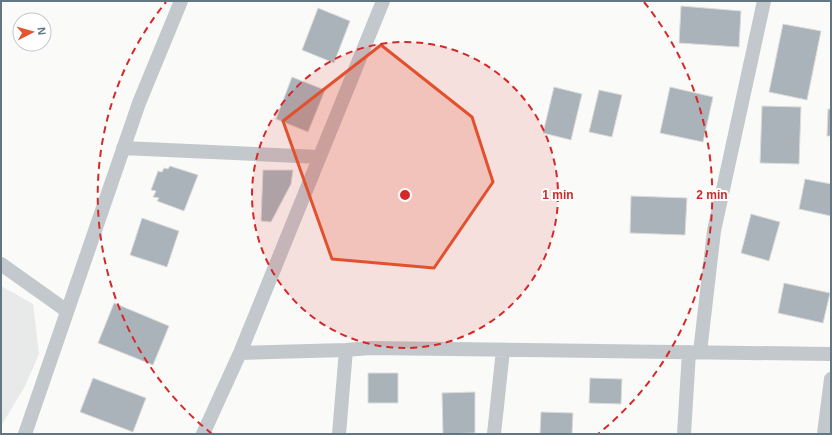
<svg xmlns="http://www.w3.org/2000/svg" width="832" height="435" viewBox="0 0 832 435" font-family="Arial,sans-serif">
<style>
.built{fill:#e8e9e9}
.building{fill:#aab3b9;stroke:#dcdcda}
.lines{fill:none;stroke-linecap:round;stroke-linejoin:round}
.minor{stroke:#c3c8cc;stroke-width:14}
.marked{fill:#e4572e;fill-opacity:0.2;stroke:#e4572e;stroke-width:3;stroke-linejoin:round}
.ring{fill:none;stroke:#d62828;stroke-width:2;stroke-dasharray:7 5}
.centre{fill:#d62828;stroke:#fff;stroke-width:2}
.ring-label{font-size:12px;text-anchor:middle;font-weight:bold;fill:#d62828;stroke:#fff;stroke-width:4;stroke-linejoin:round;paint-order:stroke}
</style>
<rect width="100%" height="100%" fill="#fafaf8"/>
<!-- built -->
<path class="built" d="M1,286L33,304L39,354L24,388L1,426Z"/>
<!-- building -->
<path class="building" d="M681,6L741,11L739,47L679,43Z
M318,8L350,21L334,63L302,50Z
M783,24L821,31L807,100L769,92Z
M292,77L325,90L308,132L276,119Z
M554,87L582,94L571,140L543,133Z
M670,87L713,97L703,142L660,133Z
M599,90L622,95L612,137L589,132Z
M762,106L801,107L799,164L760,163Z
M828,109H831V136H827Z
M170,166L198,175L184,211L157,201L159,198L153,197L156,191L151,190L158,171L162,172L164,168L168,169Z
M263,170H293L291,184L271,222L261,221Z
M805,179L831,184V216L799,209Z
M631,196L687,198L685,235L630,233Z
M751,214L780,222L769,261L741,253Z
M142,218L179,231L167,267L130,255Z
M784,283L830,293L823,323L778,313Z
M114,303L169,326L153,365L98,343Z
M368,373H398V403H368Z
M93,378L146,398L133,432L80,412Z
M590,378L622,379L621,404L589,403Z
M475,392V433L443,434L442,393Z
M541,412L573,413L572,434H540Z"/>
<g class="lines">
<!-- minor -->
<path class="minor" d="M123,148L319,157
M1,264L67,311
M700,352L714,231L764,1
M240,353L346,350L370,348L831,354
M25,434L139,103L181,1
M203,434L240,353L383,1
M339,434L346,350
M494,434L503,350
M684,434L689,352
M824,434L831,379"/>
</g>
<!-- marked area -->
<path class="marked" d="M381,45L472,117L493,182L434,268L332,259L283,121Z"/>
<!-- distance rings -->
<circle cx="405" cy="195" r="153" fill="#d62828" fill-opacity=".12"/>
<g class="ring">
<circle cx="405" cy="195" r="153"/>
<path d="M212 434A307 307 0 0 1 166 2M644 2A307 307 0 0 1 598 434"/>
</g>
<circle cx="405" cy="195" r="6" class="centre"/>
<g class="ring-label">
<text x="558" y="199">1 min</text>
<text x="712" y="199">2 min</text>
</g>
<!-- border -->
<rect width="832" height="435" fill="none" stroke="#657683" stroke-width="4"/>
<!-- north arrow -->
<g transform="translate(32 32) rotate(84)"><circle r="19" fill="#ffffff" stroke="#c1c8cd"/>
<path d="M0-3L7 15L0 10L-7 15Z" fill="#e4572e"/>
<text y="-6" font-size="11" font-weight="bold" text-anchor="middle" fill="#657683">N</text>
</g>
</svg>
